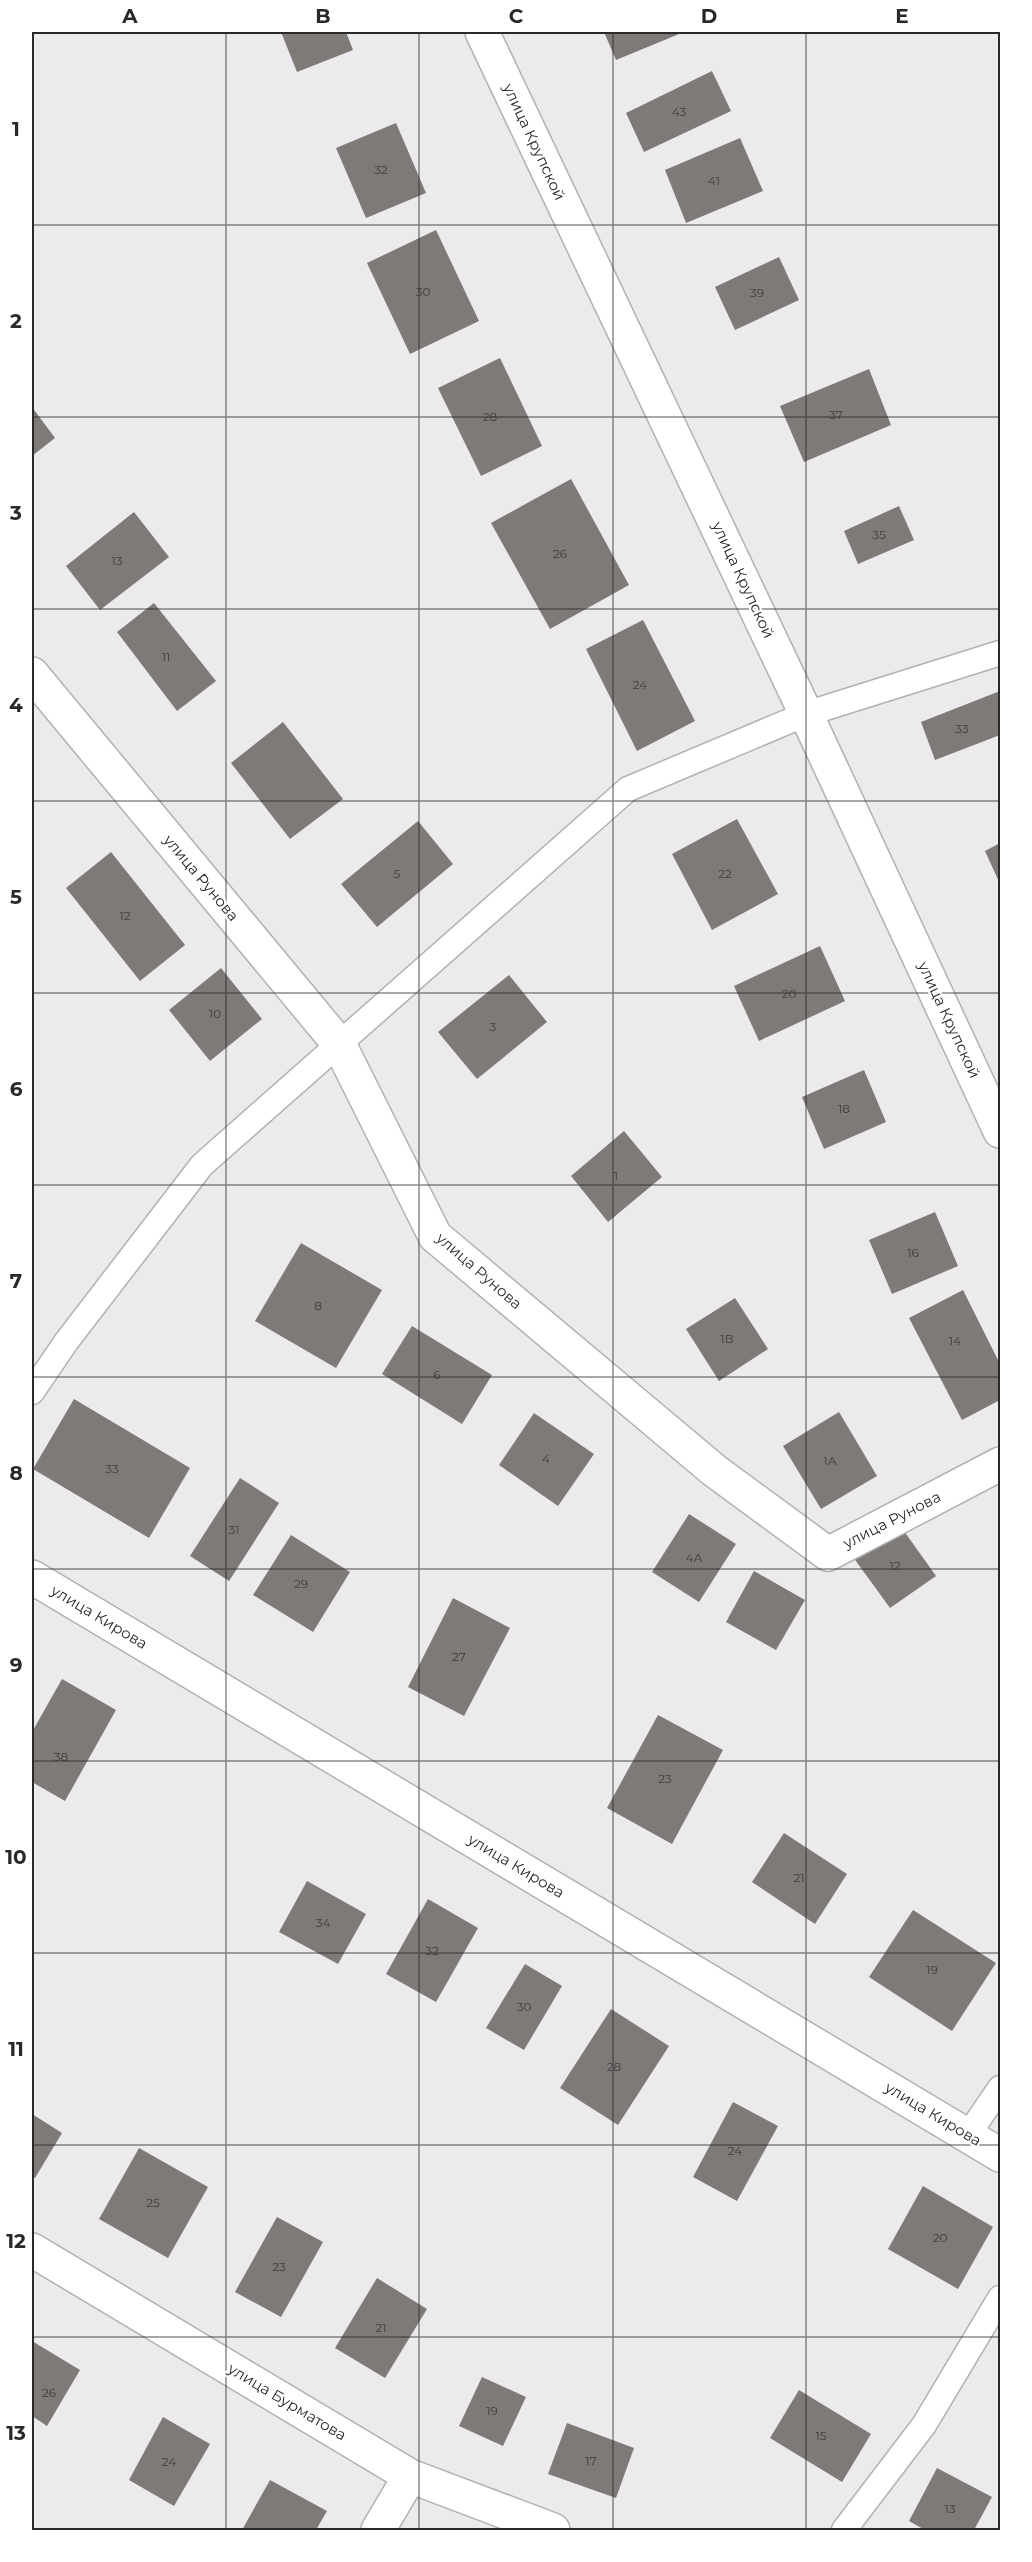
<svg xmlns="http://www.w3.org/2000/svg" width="1032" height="2562" viewBox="0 0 1032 2562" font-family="Montserrat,sans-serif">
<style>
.building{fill:#7d7a78}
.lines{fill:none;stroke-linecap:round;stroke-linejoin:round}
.lane-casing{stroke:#b3b0b3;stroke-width:27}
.street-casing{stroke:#b3b0b3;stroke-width:36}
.secondary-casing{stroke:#b3b0b3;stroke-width:36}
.lane{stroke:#fff;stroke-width:24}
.street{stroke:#fff;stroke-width:33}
.secondary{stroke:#fff;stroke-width:33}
.grid{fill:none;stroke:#2a292a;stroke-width:1.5;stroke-opacity:0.55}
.labels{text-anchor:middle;stroke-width:4.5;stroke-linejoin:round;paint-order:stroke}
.number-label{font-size:12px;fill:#3f3d3e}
.street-label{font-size:15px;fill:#2a292a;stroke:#fff}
.neatline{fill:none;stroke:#2a292a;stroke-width:2}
.grid-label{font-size:20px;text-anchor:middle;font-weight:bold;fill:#2a292a}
</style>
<rect width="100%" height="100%" fill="#edeaed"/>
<!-- building -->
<path class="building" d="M281,32H346L353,50L297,72Z
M604,32H684L616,60Z
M712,71L731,111L644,152L626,113Z
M396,123L426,193L366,218L336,148Z
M740,138L763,191L686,223L665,170Z
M436,230L479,321L410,354L367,263Z
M779,257L799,300L735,330L715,287Z
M500,358L542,446L481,476L438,388Z
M869,369L891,425L804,462L780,406Z
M32,407L55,438L32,456Z
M571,479L629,585L550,629L491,523Z
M899,506L914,540L858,564L844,531Z
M134,512L169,557L100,610L66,566Z
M154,603L216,681L177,711L117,632Z
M643,620L695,721L637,751L586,649Z
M1000,691V735L935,760L921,722Z
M283,722L343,799L290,839L231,763Z
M737,819L778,894L712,930L672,854Z
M418,821L453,864L377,927L341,884Z
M1000,843V884L985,851Z
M111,852L185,945L140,981L66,888Z
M820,946L845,1001L759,1041L734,986Z
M221,968L262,1019L210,1061L169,1010Z
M509,975L547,1022L477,1079L438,1032Z
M864,1070L886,1122L824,1149L802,1097Z
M624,1131L662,1177L608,1222L571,1176Z
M935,1212L958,1266L892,1294L869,1240Z
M301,1243L382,1290L336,1368L255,1321Z
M963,1290L1000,1364V1400L962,1420L909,1318Z
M735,1298L768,1349L719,1381L686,1329Z
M412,1326L492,1375L462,1424L382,1374Z
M74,1399L190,1468L149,1538L33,1469Z
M839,1412L877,1476L821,1509L783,1446Z
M534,1413L594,1454L558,1506L499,1465Z
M240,1478L279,1503L229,1581L190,1556Z
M689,1514L736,1544L699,1602L652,1572Z
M899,1524L936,1576L890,1608L853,1557Z
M291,1535L350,1572L313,1632L253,1595Z
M754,1571L805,1600L776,1650L726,1622Z
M453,1598L510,1628L464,1716L408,1687Z
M62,1679L116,1710L65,1801L32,1782V1732Z
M658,1715L723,1750L672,1844L607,1808Z
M784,1833L847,1874L815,1924L752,1882Z
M307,1881L366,1914L338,1964L279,1932Z
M428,1899L478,1928L436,2002L386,1974Z
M913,1910L996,1963L952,2031L869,1977Z
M525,1964L562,1986L524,2050L486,2028Z
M611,2009L669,2046L618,2125L560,2088Z
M733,2102L778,2126L737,2201L693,2177Z
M32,2114L62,2133L35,2178L32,2176Z
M139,2148L208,2187L168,2258L99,2219Z
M923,2186L993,2227L958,2289L888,2249Z
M277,2217L323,2242L281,2317L235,2292Z
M377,2278L427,2309L385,2378L335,2348Z
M32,2341L80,2370L47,2426L32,2416Z
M482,2377L526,2397L503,2446L459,2426Z
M799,2390L871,2434L842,2482L770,2438Z
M163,2417L210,2444L174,2506L129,2480Z
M567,2423L634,2448L616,2498L548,2474Z
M937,2468L992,2497L974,2530H925L909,2521Z
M270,2480L327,2511L316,2530H242Z"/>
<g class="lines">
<!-- lane casing -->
<g class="lane-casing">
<path id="lane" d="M32,1392L66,1342L202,1165L628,789L806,714L1000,653
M968,2135L1000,2088
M844,2530L924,2425L1000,2298"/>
</g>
<!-- street casing -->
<g class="street-casing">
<path id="street" d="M482,32L806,714L1000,1131
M32,674L339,1044L435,1236L715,1471L828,1554L1000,1464
M32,2250L410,2476L553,2530
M378,2530L410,2476"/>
</g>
<!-- secondary casing -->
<g class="secondary-casing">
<path id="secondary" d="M32,1577L1000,2155"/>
</g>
<!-- lane -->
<use href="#lane" class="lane"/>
<!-- street -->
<use href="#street" class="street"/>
<!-- secondary -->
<use href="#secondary" class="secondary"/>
</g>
<!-- grid -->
<path class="grid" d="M226,32V2530M419,32V2530M613,32V2530M806,32V2530M32,225H1000M32,417H1000M32,609H1000M32,801H1000M32,993H1000M32,1185H1000M32,1377H1000M32,1569H1000M32,1761H1000M32,1953H1000M32,2145H1000M32,2337H1000"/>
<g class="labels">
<!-- number labels -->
<g class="number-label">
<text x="679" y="116">43</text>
<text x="381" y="174">32</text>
<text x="714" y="185">41</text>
<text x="423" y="296">30</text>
<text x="757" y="297">39</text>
<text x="836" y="419">37</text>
<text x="490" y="421">28</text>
<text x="879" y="539">35</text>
<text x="560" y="558">26</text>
<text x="117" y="565">13</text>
<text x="166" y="661">11</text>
<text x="640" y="689">24</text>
<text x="962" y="733">33</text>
<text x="397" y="878">5</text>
<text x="725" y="878">22</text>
<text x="125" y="920">12</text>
<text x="789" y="998">20</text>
<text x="215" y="1018">10</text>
<text x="493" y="1031">3</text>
<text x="844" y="1113">18</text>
<text x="616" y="1180">1</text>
<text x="913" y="1257">16</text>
<text x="318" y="1310">8</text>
<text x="727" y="1343">1В</text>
<text x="955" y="1345">14</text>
<text x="437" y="1379">6</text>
<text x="546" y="1463">4</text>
<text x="830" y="1465">1А</text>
<text x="112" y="1473">33</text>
<text x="234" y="1534">31</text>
<text x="694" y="1562">4А</text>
<text x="895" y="1570">12</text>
<text x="301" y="1588">29</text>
<text x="459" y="1661">27</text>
<text x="61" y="1761">38</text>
<text x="665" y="1783">23</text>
<text x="799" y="1882">21</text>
<text x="323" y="1927">34</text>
<text x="432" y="1955">32</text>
<text x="932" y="1974">19</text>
<text x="524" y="2011">30</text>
<text x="614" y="2071">28</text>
<text x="735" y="2155">24</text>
<text x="153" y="2207">25</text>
<text x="940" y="2242">20</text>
<text x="279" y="2271">23</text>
<text x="381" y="2332">21</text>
<text x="49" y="2397">26</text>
<text x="492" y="2415">19</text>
<text x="821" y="2440">15</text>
<text x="591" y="2465">17</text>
<text x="169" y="2466">24</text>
<text x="950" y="2513">13</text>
</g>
<!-- street labels -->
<g class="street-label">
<text transform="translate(534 142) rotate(65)" y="5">улица Крупской</text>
<text transform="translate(743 580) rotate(65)" y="5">улица Крупской</text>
<text transform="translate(201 878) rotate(50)" y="5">улица Рунова</text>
<text transform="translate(949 1020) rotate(65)" y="5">улица Крупской</text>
<text transform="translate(479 1271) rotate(41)" y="5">улица Рунова</text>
<text transform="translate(892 1520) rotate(-27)" y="5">улица Рунова</text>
<text transform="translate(99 1617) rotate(31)" y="5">улица Кирова</text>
<text transform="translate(516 1866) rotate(31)" y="5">улица Кирова</text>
<text transform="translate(933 2114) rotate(31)" y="5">улица Кирова</text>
<text transform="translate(287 2402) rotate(31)" y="5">улица Бурматова</text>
</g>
</g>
<!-- border -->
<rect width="1032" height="2562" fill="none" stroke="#ffffff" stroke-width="66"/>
<rect x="33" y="33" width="966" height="2496" class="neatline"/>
<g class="grid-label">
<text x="130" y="23">A</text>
<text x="323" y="23">B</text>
<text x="516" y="23">C</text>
<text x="709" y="23">D</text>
<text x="902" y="23">E</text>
<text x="16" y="136">1</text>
<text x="16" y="328">2</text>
<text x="16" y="520">3</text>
<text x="16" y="712">4</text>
<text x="16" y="904">5</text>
<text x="16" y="1096">6</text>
<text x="16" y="1288">7</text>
<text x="16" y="1480">8</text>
<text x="16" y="1672">9</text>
<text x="16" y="1864">10</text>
<text x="16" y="2056">11</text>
<text x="16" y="2248">12</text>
<text x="16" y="2440">13</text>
</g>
</svg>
